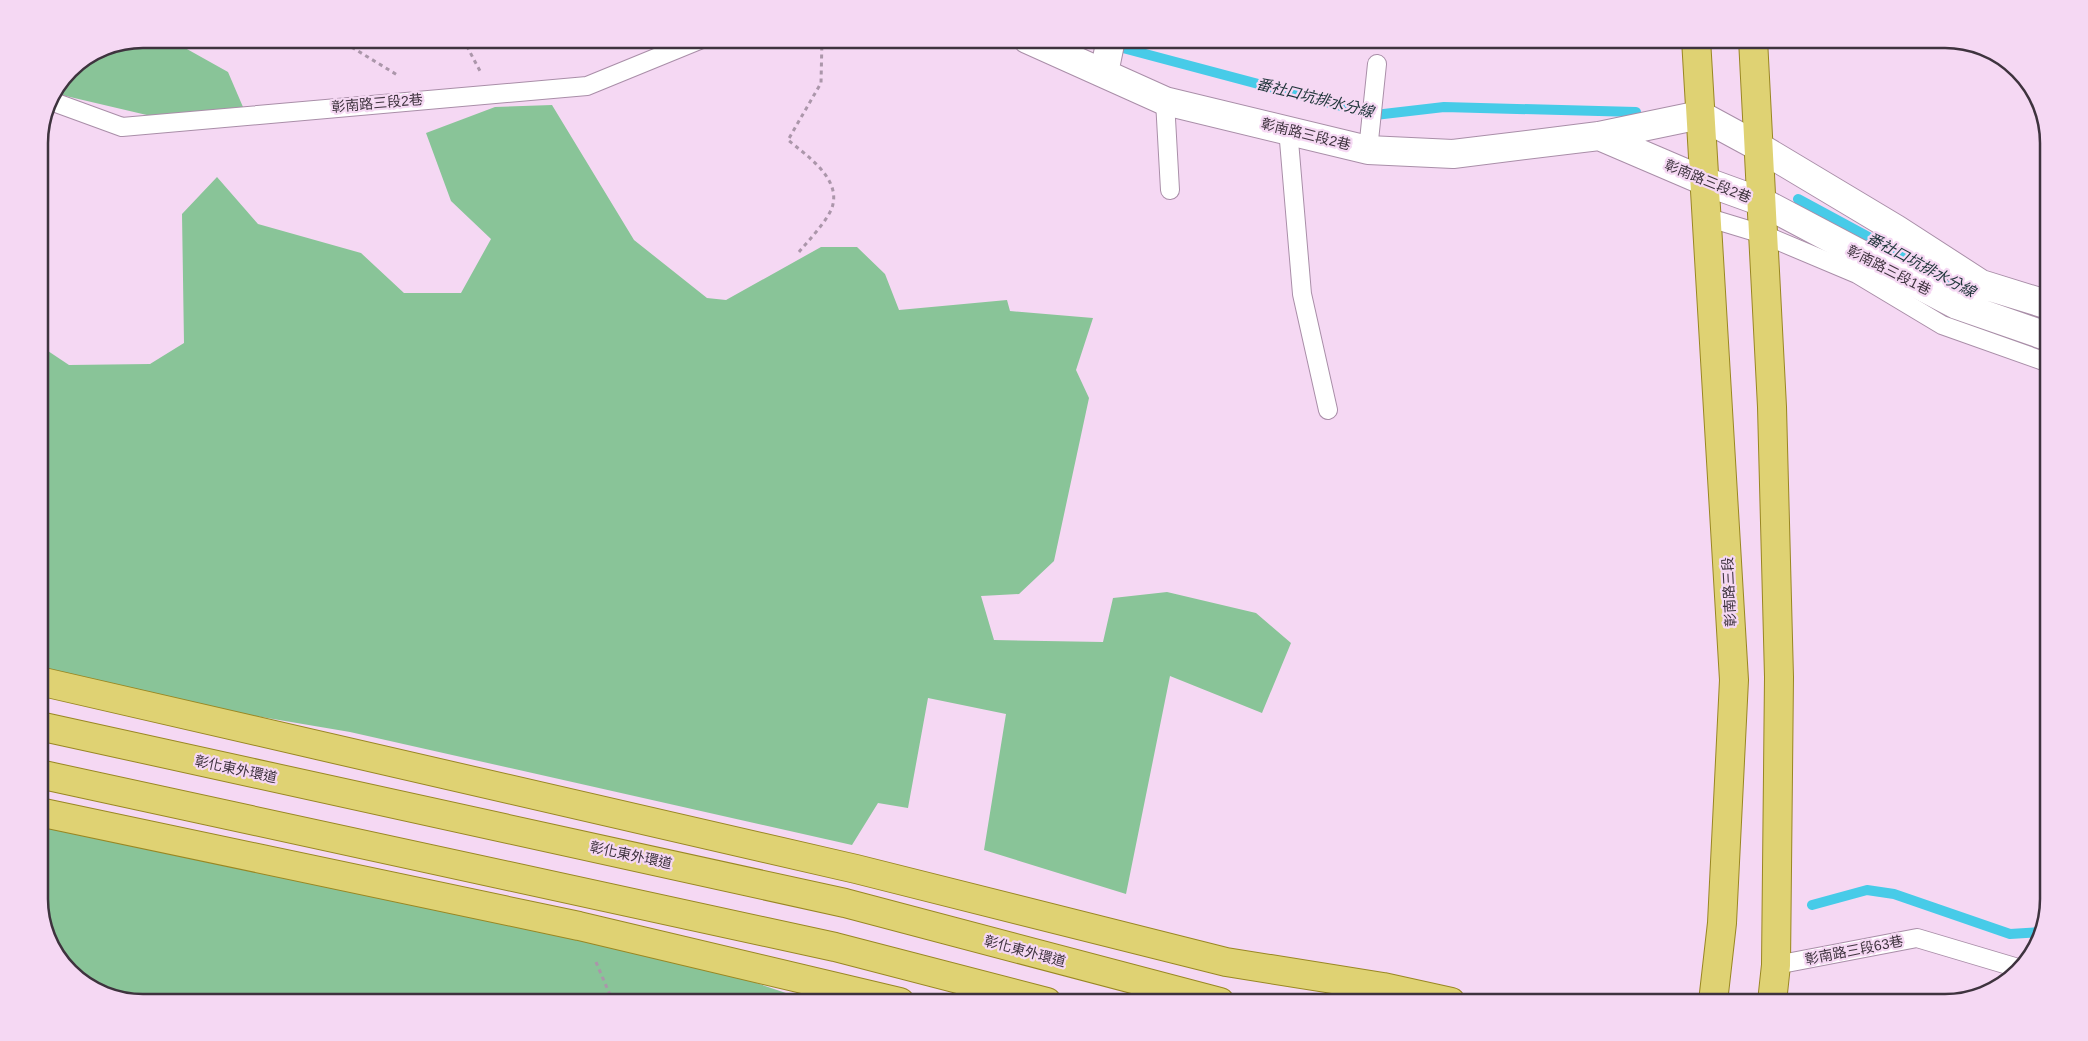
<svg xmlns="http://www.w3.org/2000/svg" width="2088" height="1041" viewBox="0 0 2088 1041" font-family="Helvetica,'Noto Sans TC',sans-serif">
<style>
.green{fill:#89c498}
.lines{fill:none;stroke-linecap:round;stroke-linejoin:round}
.stream{stroke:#47cbe8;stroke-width:10}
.service-casing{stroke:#a98ea8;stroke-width:20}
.minor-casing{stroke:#a98ea8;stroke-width:30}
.primary-casing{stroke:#998723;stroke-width:30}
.path{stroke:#ab96aa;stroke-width:3;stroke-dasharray:4 4;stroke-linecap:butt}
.service{stroke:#fff;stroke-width:18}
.minor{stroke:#fff;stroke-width:28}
.primary{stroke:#dfd273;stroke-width:28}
.labels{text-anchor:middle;stroke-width:4.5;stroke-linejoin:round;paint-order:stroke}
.street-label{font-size:14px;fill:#3e333e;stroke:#f5d8f3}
.water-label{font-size:15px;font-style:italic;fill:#1d3338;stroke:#f5d8f3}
.rim{fill:none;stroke:#3e333e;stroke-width:2.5}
</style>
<rect width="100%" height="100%" fill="#f5d8f3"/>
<!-- green -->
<path class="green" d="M142,39H169L228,72L243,107L151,116L53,93L69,69L103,47Z
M552,105L634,240L707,298L726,300L821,247H857L885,274L899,310L1007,300L1010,311L1093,318L1076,370L1089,398L1054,561L1019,594L981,596L994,640L1103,642L1113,598L1167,592L1256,613L1291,643L1262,713L1170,676L1126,894L984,850L1006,714L928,698L908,808L878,803L852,845L350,732L39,679V345L69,365L150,364L184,343L182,214L217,177L258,224L361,253L404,293H461L491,239L451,201L426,133L495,107Z
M39,824L655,949L813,1002H142L97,992L56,957L39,906Z"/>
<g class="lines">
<!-- stream -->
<path class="stream" d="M1089,39L1375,115L1444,107L1636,112
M1798,199L2002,309L2043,316
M1812,905L1867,890L1894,894L2010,934L2042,932"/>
<!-- service casing -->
<g class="service-casing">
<path id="service" d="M48,100L122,127L587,86L702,39
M1165,101L1170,190
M1288,129L1302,294L1328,410
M1368,150L1377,64
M1706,217L1762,234L1857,274L1942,325L2049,363
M1776,965L1917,938L2018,968"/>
</g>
<!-- minor casing -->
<g class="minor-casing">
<path id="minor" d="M1027,39L1165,101L1368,150L1453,154L1599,136L1700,115L1759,147L1896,229L1981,284L2049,305
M1104,73L1111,39
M1599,136L1704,181L1762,202L1957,305L2049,337"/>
</g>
<!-- primary casing -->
<g class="primary-casing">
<path id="primary" d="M1696,39L1734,680L1722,923L1713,1002
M1753,39L1772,407L1779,677L1776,965L1772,1002
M39,681L856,869L1226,962L1383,987L1451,1002
M39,726L845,903L1220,1002
M39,774L835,947L1047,1002
M39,812L579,926L900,1002"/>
</g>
<!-- path -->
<path class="path" d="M329,39L353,48L399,76
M463,39L480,71
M799,252C808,241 831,217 833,204C839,177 806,155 788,140L821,83L822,39
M596,962L613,1002"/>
<!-- service -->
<use href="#service" class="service"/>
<!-- minor -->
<use href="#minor" class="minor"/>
<!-- primary -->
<use href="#primary" class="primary"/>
</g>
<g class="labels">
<!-- street labels -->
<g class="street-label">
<text transform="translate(377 103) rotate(-5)" y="5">彰南路三段2巷</text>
<text transform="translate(1306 134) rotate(14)" y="5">彰南路三段2巷</text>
<text transform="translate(1708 181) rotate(22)" y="5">彰南路三段2巷</text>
<text transform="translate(1889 270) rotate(27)" y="5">彰南路三段1巷</text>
<text transform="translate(1729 592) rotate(-93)" y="5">彰南路三段</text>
<text transform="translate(236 769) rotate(12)" y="5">彰化東外環道</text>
<text transform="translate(631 855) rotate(12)" y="5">彰化東外環道</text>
<text transform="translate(1854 950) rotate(-11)" y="5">彰南路三段63巷</text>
<text transform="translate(1025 951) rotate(15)" y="5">彰化東外環道</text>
</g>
<!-- water labels -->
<g class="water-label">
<text transform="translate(1315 98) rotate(14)" y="5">番社口坑排水分線</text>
<text transform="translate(1921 265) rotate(28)" y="5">番社口坑排水分線</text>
</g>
</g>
<!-- crop -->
<path d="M0 0H2088V1041H0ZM143 48H1945A95 95 0 0 1 2040 143V899A95 95 0 0 1 1945 994H143A95 95 0 0 1 48 899V143A95 95 0 0 1 143 48Z" fill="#f5d8f3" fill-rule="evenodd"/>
<path class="rim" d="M143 48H1945A95 95 0 0 1 2040 143V899A95 95 0 0 1 1945 994H143A95 95 0 0 1 48 899V143A95 95 0 0 1 143 48Z"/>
</svg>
